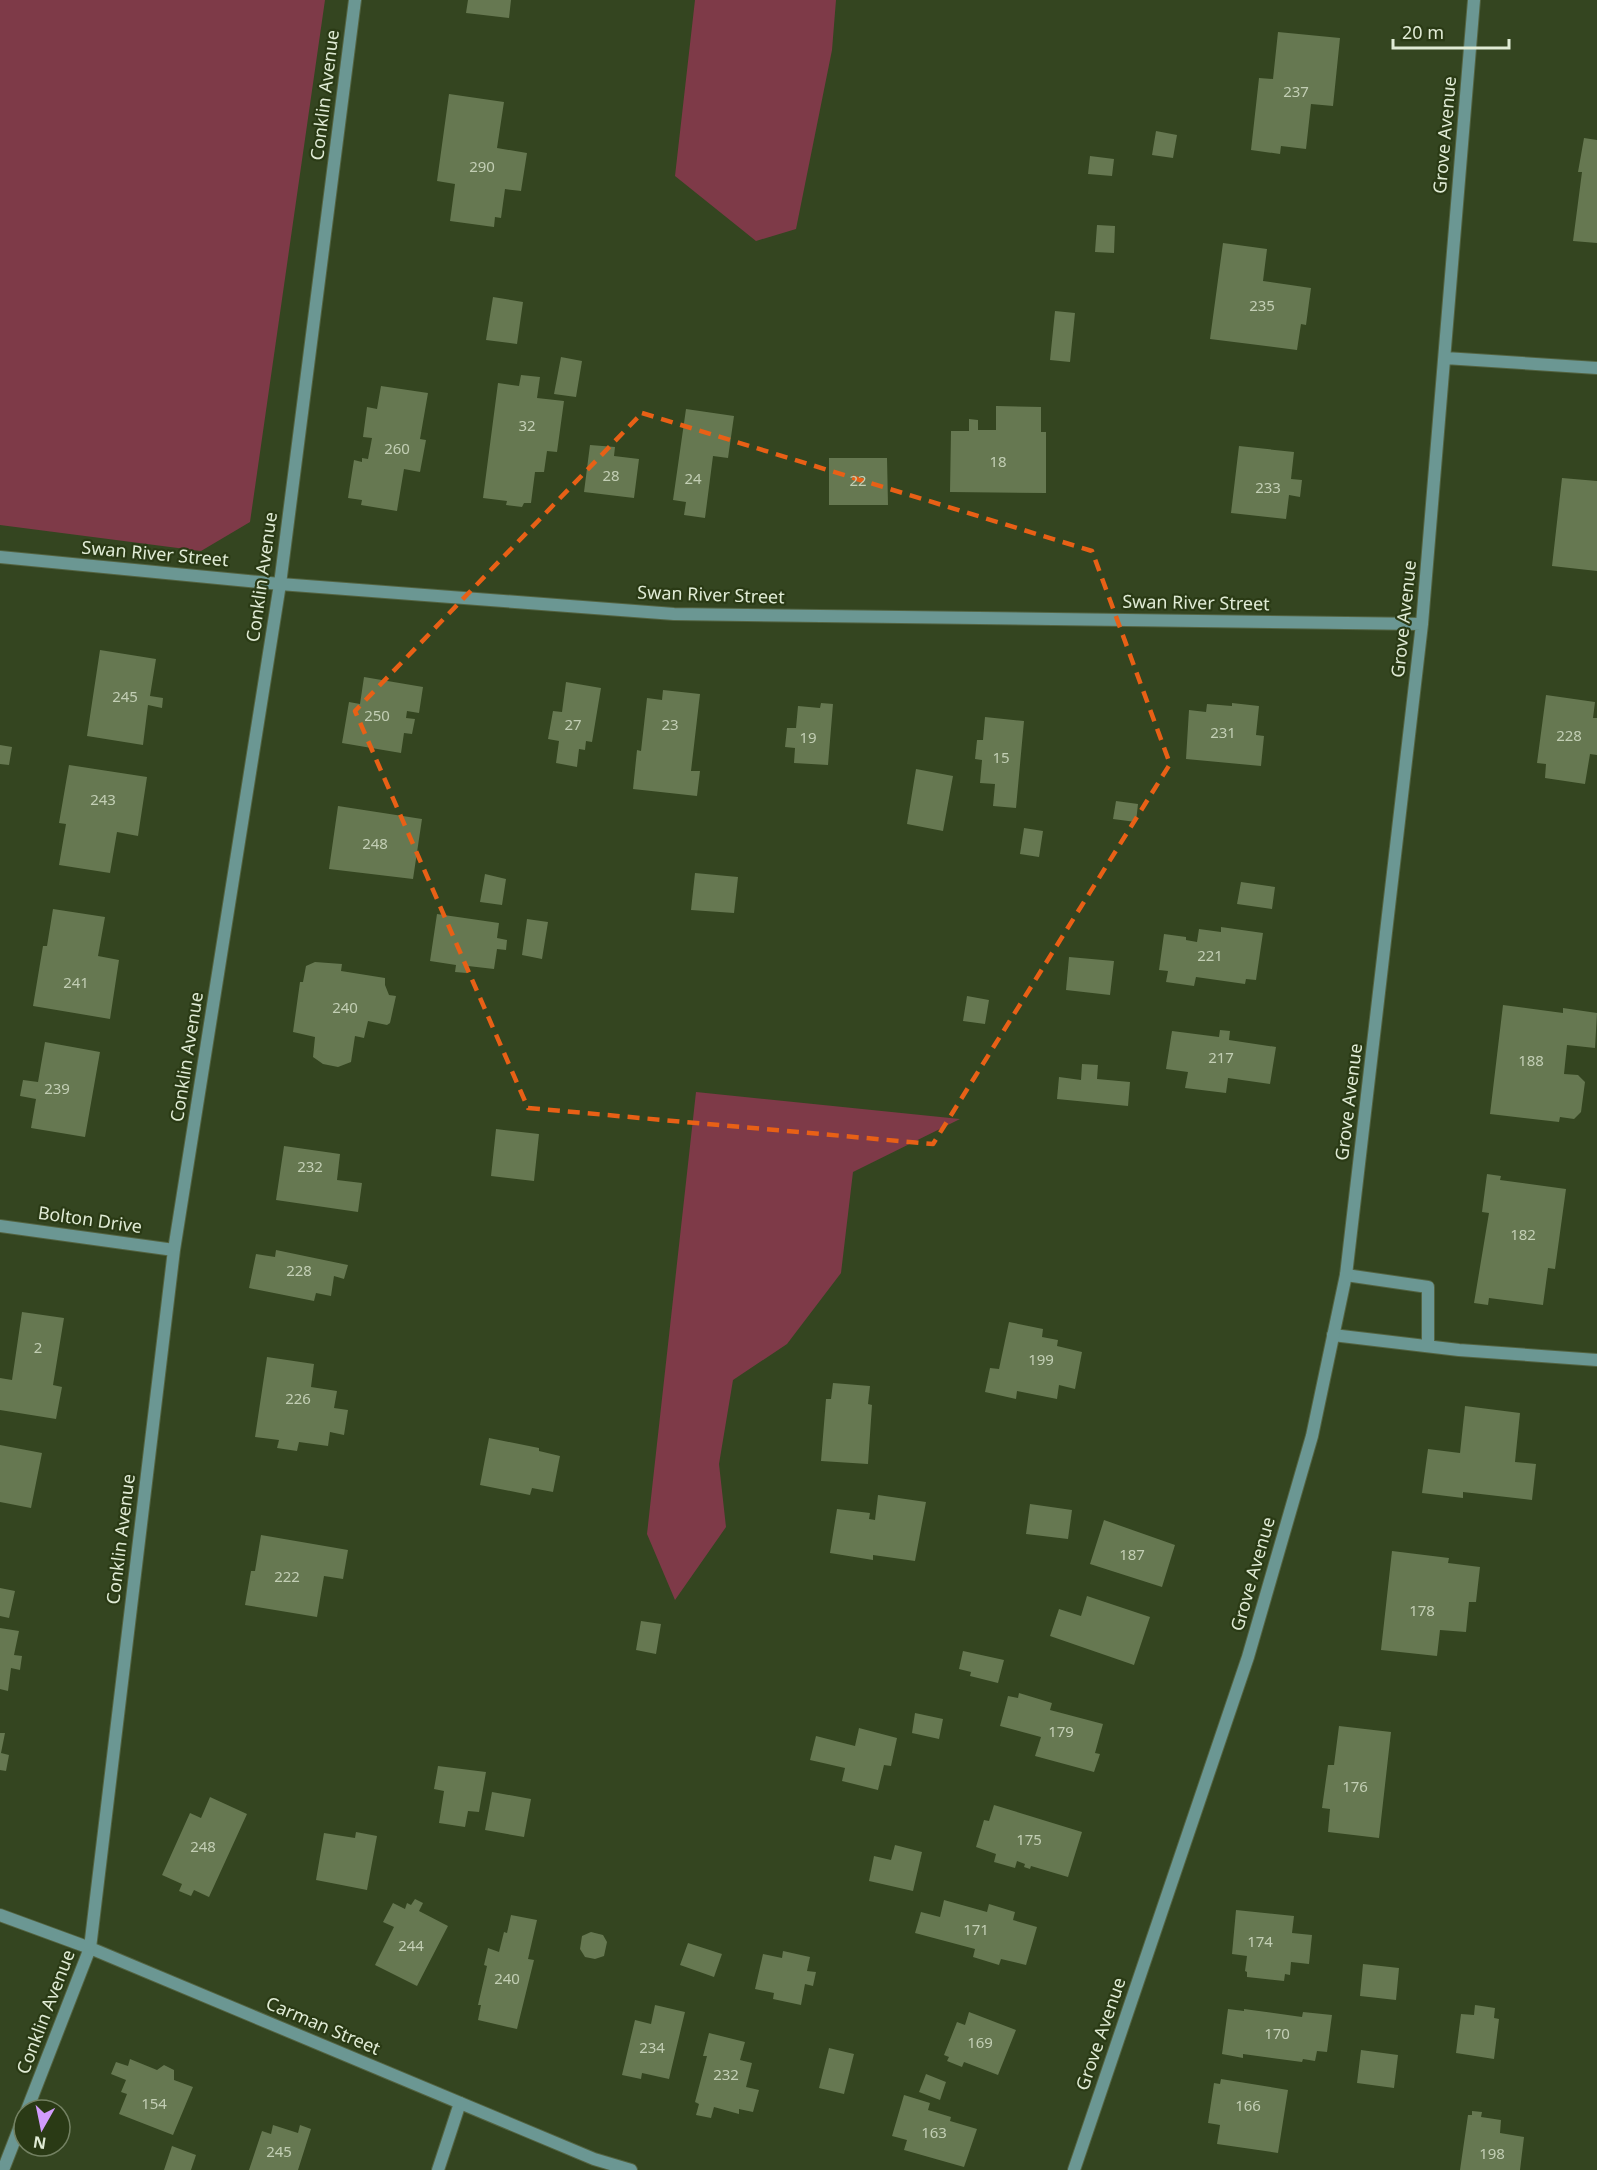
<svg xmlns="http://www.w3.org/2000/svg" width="1597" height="2170" viewBox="0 0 1597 2170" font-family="'Noto Sans',sans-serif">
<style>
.green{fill:#7e3a48}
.building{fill:#667851}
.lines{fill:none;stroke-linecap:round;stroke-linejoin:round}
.lane-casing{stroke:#536341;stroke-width:14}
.street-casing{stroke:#536341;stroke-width:14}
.lane{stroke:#6b9793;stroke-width:12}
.street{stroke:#6b9793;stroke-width:12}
.marked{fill:none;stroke:#e86016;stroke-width:4.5;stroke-dasharray:12 8;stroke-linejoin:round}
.labels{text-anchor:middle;stroke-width:4.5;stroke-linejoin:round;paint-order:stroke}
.number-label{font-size:15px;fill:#c2ceb4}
.street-label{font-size:18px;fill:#e0ebd5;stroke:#2a3a15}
</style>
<rect width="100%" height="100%" fill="#344520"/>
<!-- green -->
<path class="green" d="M0,0H325L250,522L201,551L0,525Z
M695,0H836L832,50L796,229L756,241L675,176Z
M696,1092L960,1119L853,1172L841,1273L787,1344L733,1380L719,1464L726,1527L675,1600L647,1534Z"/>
<!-- building -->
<path class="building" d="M468,0H511L509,18L466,13Z
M1278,32L1340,38L1333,106L1311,104L1306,149L1281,146L1280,154L1251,150L1259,78L1273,79Z
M449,94L504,102L497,148L527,153L521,191L505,189L501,218L495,217L494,227L450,221L455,184L437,181Z
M1156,131L1177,135L1173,158L1152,155Z
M1584,138L1597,140V243L1573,241L1582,172H1578Z
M1090,156L1114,159L1112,176L1088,174Z
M1097,225L1115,226L1114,253L1095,252Z
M1223,243L1267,249L1263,281L1311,288L1306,325L1301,324L1297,350L1210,339Z
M493,297L523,302L517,344L486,340Z
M1055,311L1075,313L1070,362L1050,360Z
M561,357L582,361L576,397L554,394Z
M521,375L540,377L537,398L564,401L557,452L547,451L544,472H535L531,503H524L522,507L506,505L507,501L483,498L498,383L519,386Z
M381,386L428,393L420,439L426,440L420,472L404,469L397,511L361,505L362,500L348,498L354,460L362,462V458L368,459L372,438L363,437L367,407L377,409Z
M996,406L1041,407V432H1046V493L950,492L951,431H969V419L978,420V430H996Z
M686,409L734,416L728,458L713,456L705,518L684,515L686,502L673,500Z
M590,445L615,447L614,456L639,459L634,498L584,492Z
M1239,446L1294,452L1291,479L1302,480L1300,497L1289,495L1286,519L1231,513Z
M829,458H887L888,505H829Z
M1562,478L1597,481V571L1552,566Z
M100,650L156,659L150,696L163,698L162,708L148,705L143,745L87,736Z
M364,677L423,687L419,713L407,711L406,718L415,719L412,734L404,733L401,753L342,743L349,702L360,704Z
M566,682L601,688L592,742L586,741L585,750L579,749L577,767L556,763L559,741L548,739L553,711L562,712Z
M663,690L700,694L691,771H700L697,796L633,789L637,750L641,751L647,698L662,700Z
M1546,695L1595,702L1593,718H1597V755L1590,754L1585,784L1545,778L1546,764L1537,763Z
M821,703L833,704L828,765L794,763L795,748L785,747L787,728H796L798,706L820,708Z
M1232,703L1259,706L1256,735L1264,736L1261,766L1186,759L1189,710L1206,712L1207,704L1232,706Z
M985,717L1024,721L1016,808L993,806L995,784L980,783L982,760L975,759L977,740H983Z
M0,745L12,747L9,765L0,764Z
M69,765L147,777L138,836L117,832L110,873L59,865L66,824L59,823Z
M916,769L953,776L943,831L907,824Z
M1116,801L1138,804L1136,822L1113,819Z
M338,806L422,819L413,879L329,869Z
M1024,828L1043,831L1039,857L1020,854Z
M695,873L738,877L734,913L691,910Z
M485,874L506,879L502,905L480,902Z
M1241,882L1275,887L1272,909L1237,904Z
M53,909L105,917L98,956L119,960L110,1019L33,1006L43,946H47Z
M437,914L499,923L497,938L507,940L506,950L497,949L494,969L468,966L467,973L455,972L456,965L430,961Z
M527,919L548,922L542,959L522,955Z
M1221,927L1263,933L1256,980L1246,979L1245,984L1196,977L1194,986L1166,982L1168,971L1159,970L1164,934L1186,937V940L1197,942L1199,929L1221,932Z
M1069,957L1114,961L1110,995L1066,990Z
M315,962L342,964L341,971L385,978V985L389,995L396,996L390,1023L387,1025L368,1021L364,1038L355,1036L351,1062L338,1067L323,1064L313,1057L315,1037L293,1032L300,982H303L306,966Z
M967,996L989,1000L985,1024L963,1021Z
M1503,1005L1563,1013V1008L1597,1013L1595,1048L1567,1045L1564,1074L1578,1075L1585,1082L1581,1112L1574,1119L1560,1117L1559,1122L1490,1114Z
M1220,1030L1230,1031L1229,1040L1276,1047L1270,1084L1228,1078L1226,1093L1185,1088L1188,1072L1166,1069L1172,1031L1219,1037Z
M45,1042L100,1052L85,1137L31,1128L36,1099L20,1096L23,1080L38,1082Z
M1082,1064L1098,1065L1097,1079L1130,1082L1128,1106L1057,1099L1059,1077L1081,1080Z
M496,1129L539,1134L534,1181L491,1176Z
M284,1146L340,1154L337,1180L362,1183L358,1212L276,1200Z
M1487,1174L1501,1176L1500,1180L1566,1189L1555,1269L1548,1268L1543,1305L1489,1298L1488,1305L1474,1303L1489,1213L1482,1212Z
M276,1250L348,1265L344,1279L334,1276L331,1296L316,1293L314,1301L249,1288L256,1254L275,1257Z
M22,1312L64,1318L53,1385L62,1387L56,1419L0,1410V1378L12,1380Z
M1009,1322L1043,1329L1042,1337L1058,1340L1057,1346L1082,1352L1075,1389L1059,1385L1057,1399L1017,1391L1016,1399L985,1392L990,1368L999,1369Z
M267,1357L314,1364L311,1387L337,1391L334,1408L348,1410L344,1435L330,1432L328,1446L299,1442L297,1451L277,1448L279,1440L255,1437Z
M833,1383L870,1386L868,1404L872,1405L868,1464L821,1461L826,1399H831Z
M1465,1406L1520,1413L1515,1462L1536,1464L1532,1500L1463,1492V1498L1422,1493L1428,1449L1460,1453Z
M489,1438L539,1448V1451L560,1456L553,1492L532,1488L530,1495L480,1485Z
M0,1445L42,1453L31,1508L0,1502Z
M878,1495L926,1502L915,1561L873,1555V1560L830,1553L837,1509L870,1513L869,1519L875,1520Z
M1030,1504L1072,1510L1068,1539L1026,1534Z
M1104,1520L1175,1545L1162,1587L1090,1564Z
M261,1535L348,1550L343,1579L324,1576L317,1617L245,1605L251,1571H255Z
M1392,1551L1449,1558L1448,1563L1480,1567L1476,1602H1469L1466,1632L1440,1630L1437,1656L1381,1650Z
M0,1588L15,1591L9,1618L0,1616Z
M1087,1596L1150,1617L1134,1665L1050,1636L1059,1609L1081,1616Z
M641,1621L661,1624L656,1654L636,1650Z
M0,1628L19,1631L14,1655L22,1656L20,1670L11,1668L8,1691L0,1689Z
M963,1651L1004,1660L998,1683L970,1676L971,1672L959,1669Z
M1019,1693L1052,1703L1050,1710L1103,1724L1095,1753L1100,1754L1094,1772L1035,1756L1041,1737L1000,1726L1008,1696L1018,1698Z
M915,1713L943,1719L939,1739L912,1733Z
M1339,1726L1391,1732L1379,1838L1328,1832L1330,1809L1322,1808L1328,1765H1334Z
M859,1728L897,1738L891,1766L884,1765L878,1790L842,1781L845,1768L810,1760L816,1736L855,1746Z
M0,1733H5L1,1753L9,1755L6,1771L0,1770Z
M438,1766L486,1772L479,1812L468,1811L465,1827L439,1823L444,1791L434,1789Z
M492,1792L531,1799L524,1837L485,1830Z
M210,1797L247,1814L209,1897L194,1890L191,1896L179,1891L182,1884L162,1875L190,1813L201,1818Z
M994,1805L1082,1832L1068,1877L1031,1866L1030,1869L1024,1867L1025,1864L1017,1861L1015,1868L994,1862L996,1854L976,1847L984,1820L989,1821Z
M356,1832L377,1836L367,1890L316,1880L324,1833L355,1838Z
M895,1845L922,1852L913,1891L869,1881L874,1856L891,1860Z
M415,1899L423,1903L419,1911L448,1926L417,1986L375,1965L394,1927L383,1922L393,1903L405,1909L407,1903L411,1905Z
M944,1900L987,1912L989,1904L1015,1912L1013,1920L1037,1927L1026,1965L1001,1959L999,1965L973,1957L975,1949L915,1933L921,1912L940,1917Z
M1236,1910L1294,1916L1292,1933L1312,1935L1309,1964L1291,1962L1290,1975L1285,1974L1284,1981L1247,1977V1972L1245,1971L1247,1956L1232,1954Z
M511,1915L537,1920L528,1959L534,1960L517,2029L478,2020L481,2005H478L487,1966L484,1965L488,1948L499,1952L504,1932L507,1933Z
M591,1932L603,1935L607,1942L604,1956L595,1959L585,1957L580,1949L582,1936Z
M688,1943L722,1954L714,1977L680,1965Z
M783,1951L810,1957L807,1971L816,1972L813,1986L805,1984L801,2005L773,1999L774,1993L755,1989L763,1954L782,1958Z
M1363,1964L1399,1968L1396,2000L1360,1996Z
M655,2005L685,2012L669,2079L642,2073L641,2079L622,2075L635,2020L651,2024Z
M1475,2005L1495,2008L1494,2018L1499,2019L1494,2059L1456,2053L1461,2014L1474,2015Z
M1228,2009L1244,2011V2009L1302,2017L1303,2012L1332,2015L1327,2052L1317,2051L1315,2061L1303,2059L1302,2062L1243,2054V2058L1222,2054Z
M969,2012L1016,2030L998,2075L964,2062L962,2067L947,2061L949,2057L944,2055L957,2022L965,2025Z
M709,2033L745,2042L740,2060L752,2063L746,2087L759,2090L753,2112L739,2109V2114L714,2107L711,2118L696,2115L699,2104L695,2102L707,2056H703Z
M829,2048L854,2054L844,2094L819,2088Z
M1361,2050L1398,2055L1394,2088L1357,2083Z
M130,2059L157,2070L164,2065L174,2070V2080L193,2087L173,2135L119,2114L127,2094L121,2092L126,2080L111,2074L116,2062L128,2066Z
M926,2074L946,2082L940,2100L919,2092Z
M1221,2079L1288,2090L1278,2153L1217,2144L1220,2125L1208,2123L1214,2083L1220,2084Z
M904,2095L930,2103L928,2110L951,2117L950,2121L977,2129L964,2167L904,2150L907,2140L892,2136Z
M1472,2111L1482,2112L1481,2117L1501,2120L1500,2133L1524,2137L1520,2170H1460L1468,2115H1472Z
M273,2125L298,2133L300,2125L311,2129L298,2170H249L262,2131L271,2134Z
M172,2146L196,2155L191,2170H164Z"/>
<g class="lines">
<!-- lane casing -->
<g class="lane-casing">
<path id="lane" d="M1346,1275L1428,1287V1346
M1333,1335L1459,1350L1597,1360
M438,2170L460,2103"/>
</g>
<!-- street casing -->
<g class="street-casing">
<path id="street" d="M1445,358L1597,368
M0,557L280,584L674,614L1422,624
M0,1226L174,1250
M0,1915L90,1948L594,2159L631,2170
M27,2110L90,1948L174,1250L280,584L355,0
M3,2170L24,2116
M1074,2170L1248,1657L1312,1436L1346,1275L1422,624L1474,0"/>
</g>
<!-- lane -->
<use href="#lane" class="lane"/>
<!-- street -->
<use href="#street" class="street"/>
</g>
<!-- marked area -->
<path class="marked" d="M642,413L1092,551L1170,764L933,1144L528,1108L355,711Z"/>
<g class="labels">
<!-- number labels -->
<g class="number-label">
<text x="1296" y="97">237</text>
<text x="482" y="172">290</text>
<text x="1262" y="311">235</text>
<text x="527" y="431">32</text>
<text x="397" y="454">260</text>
<text x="998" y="467">18</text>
<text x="611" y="481">28</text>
<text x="693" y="484">24</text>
<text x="858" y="486">22</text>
<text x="1268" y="493">233</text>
<text x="125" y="702">245</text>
<text x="377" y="721">250</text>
<text x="573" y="730">27</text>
<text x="670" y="730">23</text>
<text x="1223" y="738">231</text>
<text x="1569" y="741">228</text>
<text x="808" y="743">19</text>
<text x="1001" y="763">15</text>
<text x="103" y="805">243</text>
<text x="375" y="849">248</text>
<text x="1210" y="961">221</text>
<text x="76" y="988">241</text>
<text x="345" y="1013">240</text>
<text x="1221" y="1063">217</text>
<text x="1531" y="1066">188</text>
<text x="57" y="1094">239</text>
<text x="310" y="1172">232</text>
<text x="1523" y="1240">182</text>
<text x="299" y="1276">228</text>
<text x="38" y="1353">2</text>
<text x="1041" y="1365">199</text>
<text x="298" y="1404">226</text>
<text x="1132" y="1560">187</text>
<text x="287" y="1582">222</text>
<text x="1422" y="1616">178</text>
<text x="1061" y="1737">179</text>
<text x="1355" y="1792">176</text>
<text x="1029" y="1845">175</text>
<text x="203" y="1852">248</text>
<text x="976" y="1935">171</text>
<text x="1260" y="1947">174</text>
<text x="411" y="1951">244</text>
<text x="507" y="1984">240</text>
<text x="1277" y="2039">170</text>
<text x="980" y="2048">169</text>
<text x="652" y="2053">234</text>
<text x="726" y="2080">232</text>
<text x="154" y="2109">154</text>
<text x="1248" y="2111">166</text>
<text x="934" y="2138">163</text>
<text x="279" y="2157">245</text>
<text x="1492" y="2159">198</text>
</g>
<!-- street labels -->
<g class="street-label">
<text transform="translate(325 95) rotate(-83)" y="6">Conklin Avenue</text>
<text transform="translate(1445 135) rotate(-85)" y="6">Grove Avenue</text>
<text transform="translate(155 554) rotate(5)" y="6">Swan River Street</text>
<text transform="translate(262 577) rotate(-82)" y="6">Conklin Avenue</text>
<text transform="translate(711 595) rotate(2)" y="6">Swan River Street</text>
<text transform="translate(1196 603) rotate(1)" y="6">Swan River Street</text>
<text transform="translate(1404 619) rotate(-84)" y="6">Grove Avenue</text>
<text transform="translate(187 1057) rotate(-81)" y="6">Conklin Avenue</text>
<text transform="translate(1349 1102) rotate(-83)" y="6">Grove Avenue</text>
<text transform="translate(90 1220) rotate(8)" y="6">Bolton Drive</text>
<text transform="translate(121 1539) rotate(-83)" y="6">Conklin Avenue</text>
<text transform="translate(1253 1574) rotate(-74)" y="6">Grove Avenue</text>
<text transform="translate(46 2012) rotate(-69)" y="6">Conklin Avenue</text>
<text transform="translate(323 2026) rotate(23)" y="6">Carman Street</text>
<text transform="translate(1101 2034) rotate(-71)" y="6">Grove Avenue</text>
</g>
</g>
<!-- north arrow -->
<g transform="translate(42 2128) rotate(189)"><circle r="28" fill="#2a3a15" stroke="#738162" stroke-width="1.5"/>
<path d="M0-4.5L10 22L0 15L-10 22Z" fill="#d29cfd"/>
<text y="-9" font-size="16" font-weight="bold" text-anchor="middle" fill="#e0ebd5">N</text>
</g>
<!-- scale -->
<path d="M1393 39v9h116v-9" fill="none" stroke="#e0ebd5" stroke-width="3"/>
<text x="1402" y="39" font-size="18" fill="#e0ebd5" stroke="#2a3a15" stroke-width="4.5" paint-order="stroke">20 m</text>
</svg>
